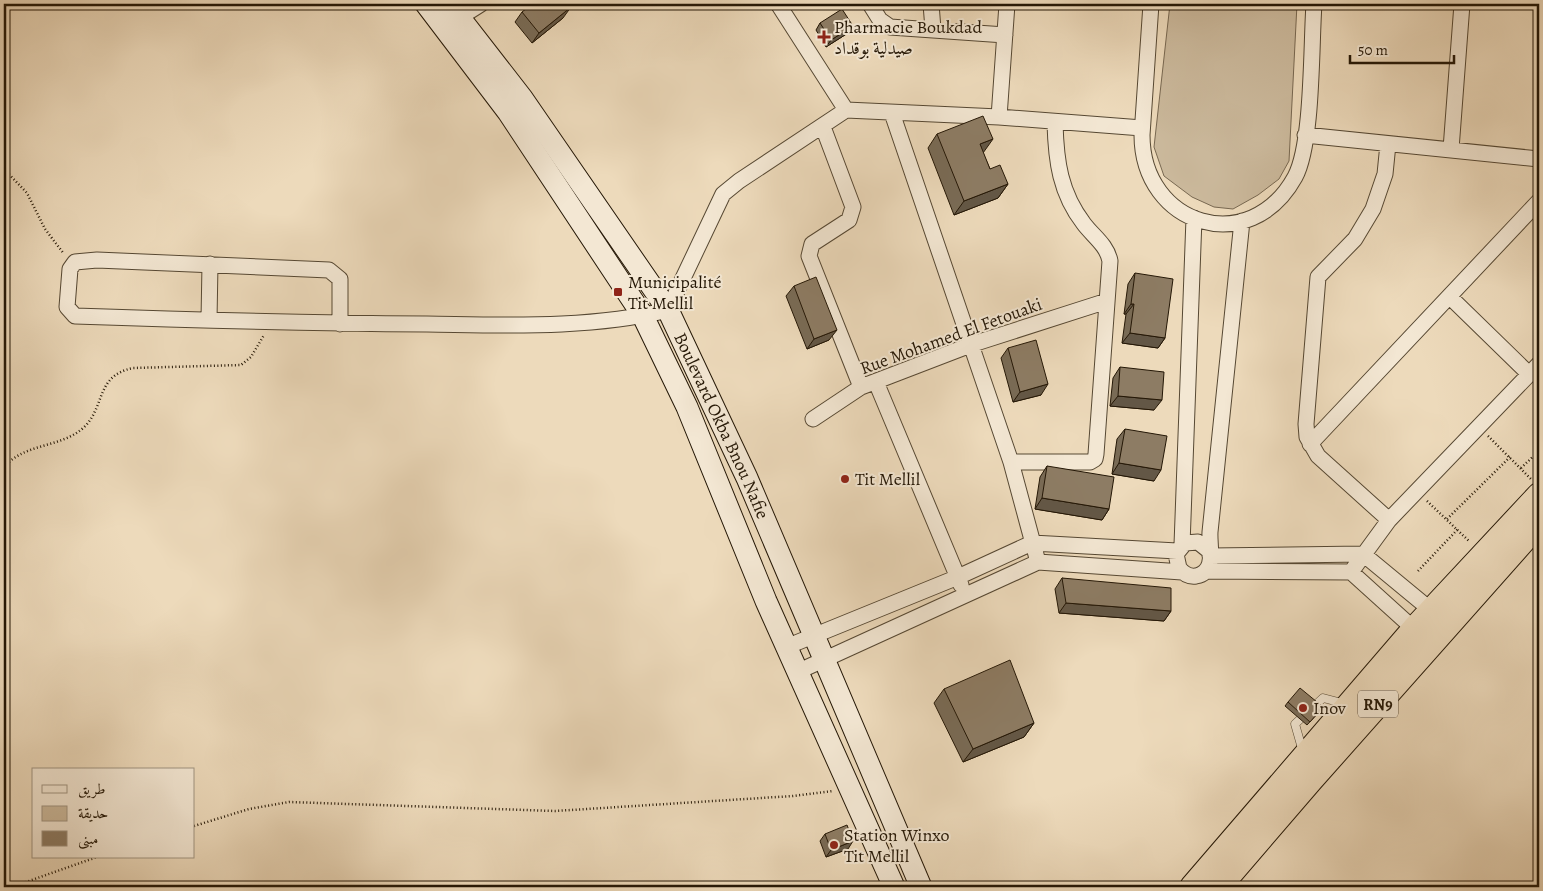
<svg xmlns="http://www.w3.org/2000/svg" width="1543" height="891" viewBox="0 0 1543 891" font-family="Alegreya,Amiri,serif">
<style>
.green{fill:#cbb99c;stroke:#786851}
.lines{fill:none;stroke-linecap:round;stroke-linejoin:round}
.service-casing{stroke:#564833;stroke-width:9}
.minor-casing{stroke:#564833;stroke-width:17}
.secondary-casing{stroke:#241706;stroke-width:23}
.trunk-casing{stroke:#241706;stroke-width:26}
.path{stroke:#241706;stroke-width:2.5;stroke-dasharray:1 2.5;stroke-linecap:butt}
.service{stroke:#f3e7d3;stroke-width:8}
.minor{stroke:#f3e7d3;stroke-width:15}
.secondary{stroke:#f3e7d3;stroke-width:21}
.trunk{stroke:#eddabb;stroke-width:24}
.wall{fill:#796b56;stroke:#241706}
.shaded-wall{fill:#635746;stroke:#241706}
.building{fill:#8d7c64;stroke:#241706}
.poi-dot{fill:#8f2418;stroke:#f3e7d3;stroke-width:2}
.labels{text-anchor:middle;stroke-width:4;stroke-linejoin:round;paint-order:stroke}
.shield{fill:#f3e7d3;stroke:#625544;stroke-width:1}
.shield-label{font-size:16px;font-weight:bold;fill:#241706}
.poi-label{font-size:18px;fill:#241706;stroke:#f3e7d3;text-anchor:start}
.street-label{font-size:18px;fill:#241706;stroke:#f3e7d3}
</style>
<rect width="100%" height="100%" fill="#eddabb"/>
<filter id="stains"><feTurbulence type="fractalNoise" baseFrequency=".004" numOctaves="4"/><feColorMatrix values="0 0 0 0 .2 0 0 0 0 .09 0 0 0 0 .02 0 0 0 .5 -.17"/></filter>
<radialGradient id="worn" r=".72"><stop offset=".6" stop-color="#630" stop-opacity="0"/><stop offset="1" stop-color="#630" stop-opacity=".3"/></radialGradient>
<!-- green -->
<path class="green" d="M1170,4H1297L1289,161L1279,179L1258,195L1233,209L1214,207L1192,197L1164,176L1154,147Z"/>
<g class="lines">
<!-- service casing -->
<g class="service-casing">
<path id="service" d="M1303,752L1295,724L1323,698L1346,704"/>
</g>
<!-- minor casing -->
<g class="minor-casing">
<path id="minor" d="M778,4L846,110
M870,4L880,20L890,27L1005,35
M931,4L933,29
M1151,4L1142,135C1142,226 1250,259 1295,177C1313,144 1311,45 1314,4
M451,23L481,4
M892,113L1011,462L1038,562
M999,117L1007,4
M823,127L853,207L849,220L812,244L809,256L861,387
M1305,135L1539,159
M1388,144L1385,174L1373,209L1355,239L1318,277L1306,424L1307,437L1318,456L1389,520
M1451,149L1462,4
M1450,297L1529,374
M209,320L210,264
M340,324V279L329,270L97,260L75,262L70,269L67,307L75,316C192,320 309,323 427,324C507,325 589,329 668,310L723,194L739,181L846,110L999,117L1142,128
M876,382L961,585
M813,419L861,387L973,344L1107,301
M1310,444L1539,201
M1011,462H1090L1095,459L1096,454L1110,261C1107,245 1093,236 1084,224C1060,193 1056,161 1055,123
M1182,545L1194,218
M1208,550L1198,542L1185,543L1176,554L1179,568C1183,573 1189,577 1196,576C1217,572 1209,547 1210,532L1242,221
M1210,556L1363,554L1432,611
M1206,571L1351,572L1414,629
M1351,572L1389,520L1539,364
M786,647L958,577L1032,543L1177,551
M797,672L1038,562L1182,572"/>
</g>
<!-- secondary casing -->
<g class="secondary-casing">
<g id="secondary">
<path d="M426,4L508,112L643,316L687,407L766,601L894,887"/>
<path id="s1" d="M449,4L522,98L668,310L747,478L921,887"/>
</g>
</g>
<!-- trunk casing -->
<g class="trunk-casing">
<path id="trunk" d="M1192,887L1414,629L1539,495
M1219,887L1311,780L1539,523"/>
</g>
<!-- path -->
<path class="path" d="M4,169L27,193L45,229L64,254
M1488,436L1532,480
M4,467C25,443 59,448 82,429C106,409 94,376 133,368L241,365L251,357L264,335
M1521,468L1539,451
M1427,501L1470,542
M1447,519L1510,457
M1418,571L1458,529
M194,826L249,809L289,802L555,811L793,796L833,791
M12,887L97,857"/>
<!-- service -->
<use href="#service" class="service"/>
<!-- minor -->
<use href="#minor" class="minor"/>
<!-- secondary -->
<use href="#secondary" class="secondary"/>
<!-- trunk -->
<use href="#trunk" class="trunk"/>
</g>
<!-- wall -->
<path class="wall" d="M522,12L563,18L532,43L515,22Z
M820,23L848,33L826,47L816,30Z
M937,134L983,153L990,169L1008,184L998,198L954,215L928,148Z
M1135,273L1165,338L1158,348L1122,343L1126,314H1124L1128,284Z
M794,286L829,340L807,349L786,296Z
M1008,348L1041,395L1013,402L1001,358Z
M1120,367L1154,410L1110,406L1113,378Z
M1125,429L1154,481L1112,474L1117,439Z
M1047,466L1109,509L1102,520L1035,509L1040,477Z
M1062,578L1171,611L1164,621L1059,613L1055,589Z
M944,689L1034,723L1024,737L963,762L934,703Z
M1288,702L1320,711L1307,725L1285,706Z
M825,834L848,849L826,857L820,841Z"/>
<!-- shaded-wall -->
<path class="shaded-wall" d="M571,7L563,18L532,43L539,33Z
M853,26L848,33L826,47L831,40Z
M993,139L983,153L980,144Z
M1008,184L998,198L954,215L964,201Z
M1131,304H1134L1126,314H1124Z
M837,330L829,340L807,349L814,339Z
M1130,333L1165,338L1158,348L1122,343Z
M1048,384L1041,395L1013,402L1020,392Z
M1118,396L1162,400L1154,410L1110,406Z
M1119,463L1161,470L1154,481L1112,474Z
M1042,498L1109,509L1102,520L1035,509Z
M1066,603L1171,611L1164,621L1059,613Z
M1034,723L1024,737L963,762L973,749Z
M853,841L848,849L826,857L831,850Z"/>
<!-- building -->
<path class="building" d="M532,4H568L571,7L539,33L522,12Z
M842,9L853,26L831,40L820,23Z
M983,116L993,139L980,144L990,169L1000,165L1008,184L964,201L937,134Z
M1135,273L1173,279L1165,338L1130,333L1134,304H1131Z
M816,277L837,330L814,339L794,286Z
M1036,340L1048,384L1020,392L1008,348Z
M1120,367L1164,372L1162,400L1118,396Z
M1125,429L1167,436L1161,470L1119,463Z
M1047,466L1114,477L1109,509L1042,498Z
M1062,578L1171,588V611L1066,603Z
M1010,660L1034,723L973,749L944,689Z
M1300,688L1323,707L1310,722L1288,702Z
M847,825L853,841L831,850L825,834Z"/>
<!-- markers -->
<g class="poi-dot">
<path d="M821.5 29.5h5v5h5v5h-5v5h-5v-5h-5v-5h5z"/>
<rect x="613" y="287" width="10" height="10" rx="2.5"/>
<circle cx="845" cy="479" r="5"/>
<circle cx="1303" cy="708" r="5"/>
<circle cx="834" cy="845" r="5"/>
</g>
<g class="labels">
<!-- shield labels -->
<rect class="shield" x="1358" y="690.5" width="40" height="27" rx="4"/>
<g class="shield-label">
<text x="1378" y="710">RN9</text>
</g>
<!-- poi labels -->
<g class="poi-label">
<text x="834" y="33">Pharmacie Boukdad<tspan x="834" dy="21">صيدلية بوقداد</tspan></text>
<text x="628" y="288">Municipalité<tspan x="628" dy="21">Tit Mellil</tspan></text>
<text x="855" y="485">Tit Mellil</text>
<text x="1313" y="714">Inov</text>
<text x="844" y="841">Station Winxo<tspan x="844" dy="21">Tit Mellil</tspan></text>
</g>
<!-- street labels -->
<g class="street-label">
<text transform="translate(951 336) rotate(-20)" y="6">Rue Mohamed El Fetouaki</text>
<text dy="6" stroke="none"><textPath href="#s1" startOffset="504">Boulevard Okba Bnou Nafie</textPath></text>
</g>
</g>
<!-- margin -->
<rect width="1543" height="891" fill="none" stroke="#eddabb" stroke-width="20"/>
<rect x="5" y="5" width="1533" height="881" fill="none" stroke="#241706" stroke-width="2.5"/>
<rect x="10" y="10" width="1523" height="871" fill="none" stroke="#241706"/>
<!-- legend -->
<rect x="32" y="768" width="162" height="90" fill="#f3e7d3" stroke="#a09481"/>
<rect x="42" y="785" width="25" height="8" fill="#f3e7d3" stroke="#a09481"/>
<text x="78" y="794" font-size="15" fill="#241706">طريق</text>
<rect x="42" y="806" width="25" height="15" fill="#cbb99c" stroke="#a09481"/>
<text x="78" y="818" font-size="15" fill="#241706">حديقة</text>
<rect x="42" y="831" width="25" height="15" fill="#8d7c64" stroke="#a09481"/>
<text x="78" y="844" font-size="15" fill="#241706">مبنى</text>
<!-- scale -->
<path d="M1350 55v8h104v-8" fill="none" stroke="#241706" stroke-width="2.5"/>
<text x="1358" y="55" font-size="15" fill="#241706" stroke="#f3e7d3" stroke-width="4" paint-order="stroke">50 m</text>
<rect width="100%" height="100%" filter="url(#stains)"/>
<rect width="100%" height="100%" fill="url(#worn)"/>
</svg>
